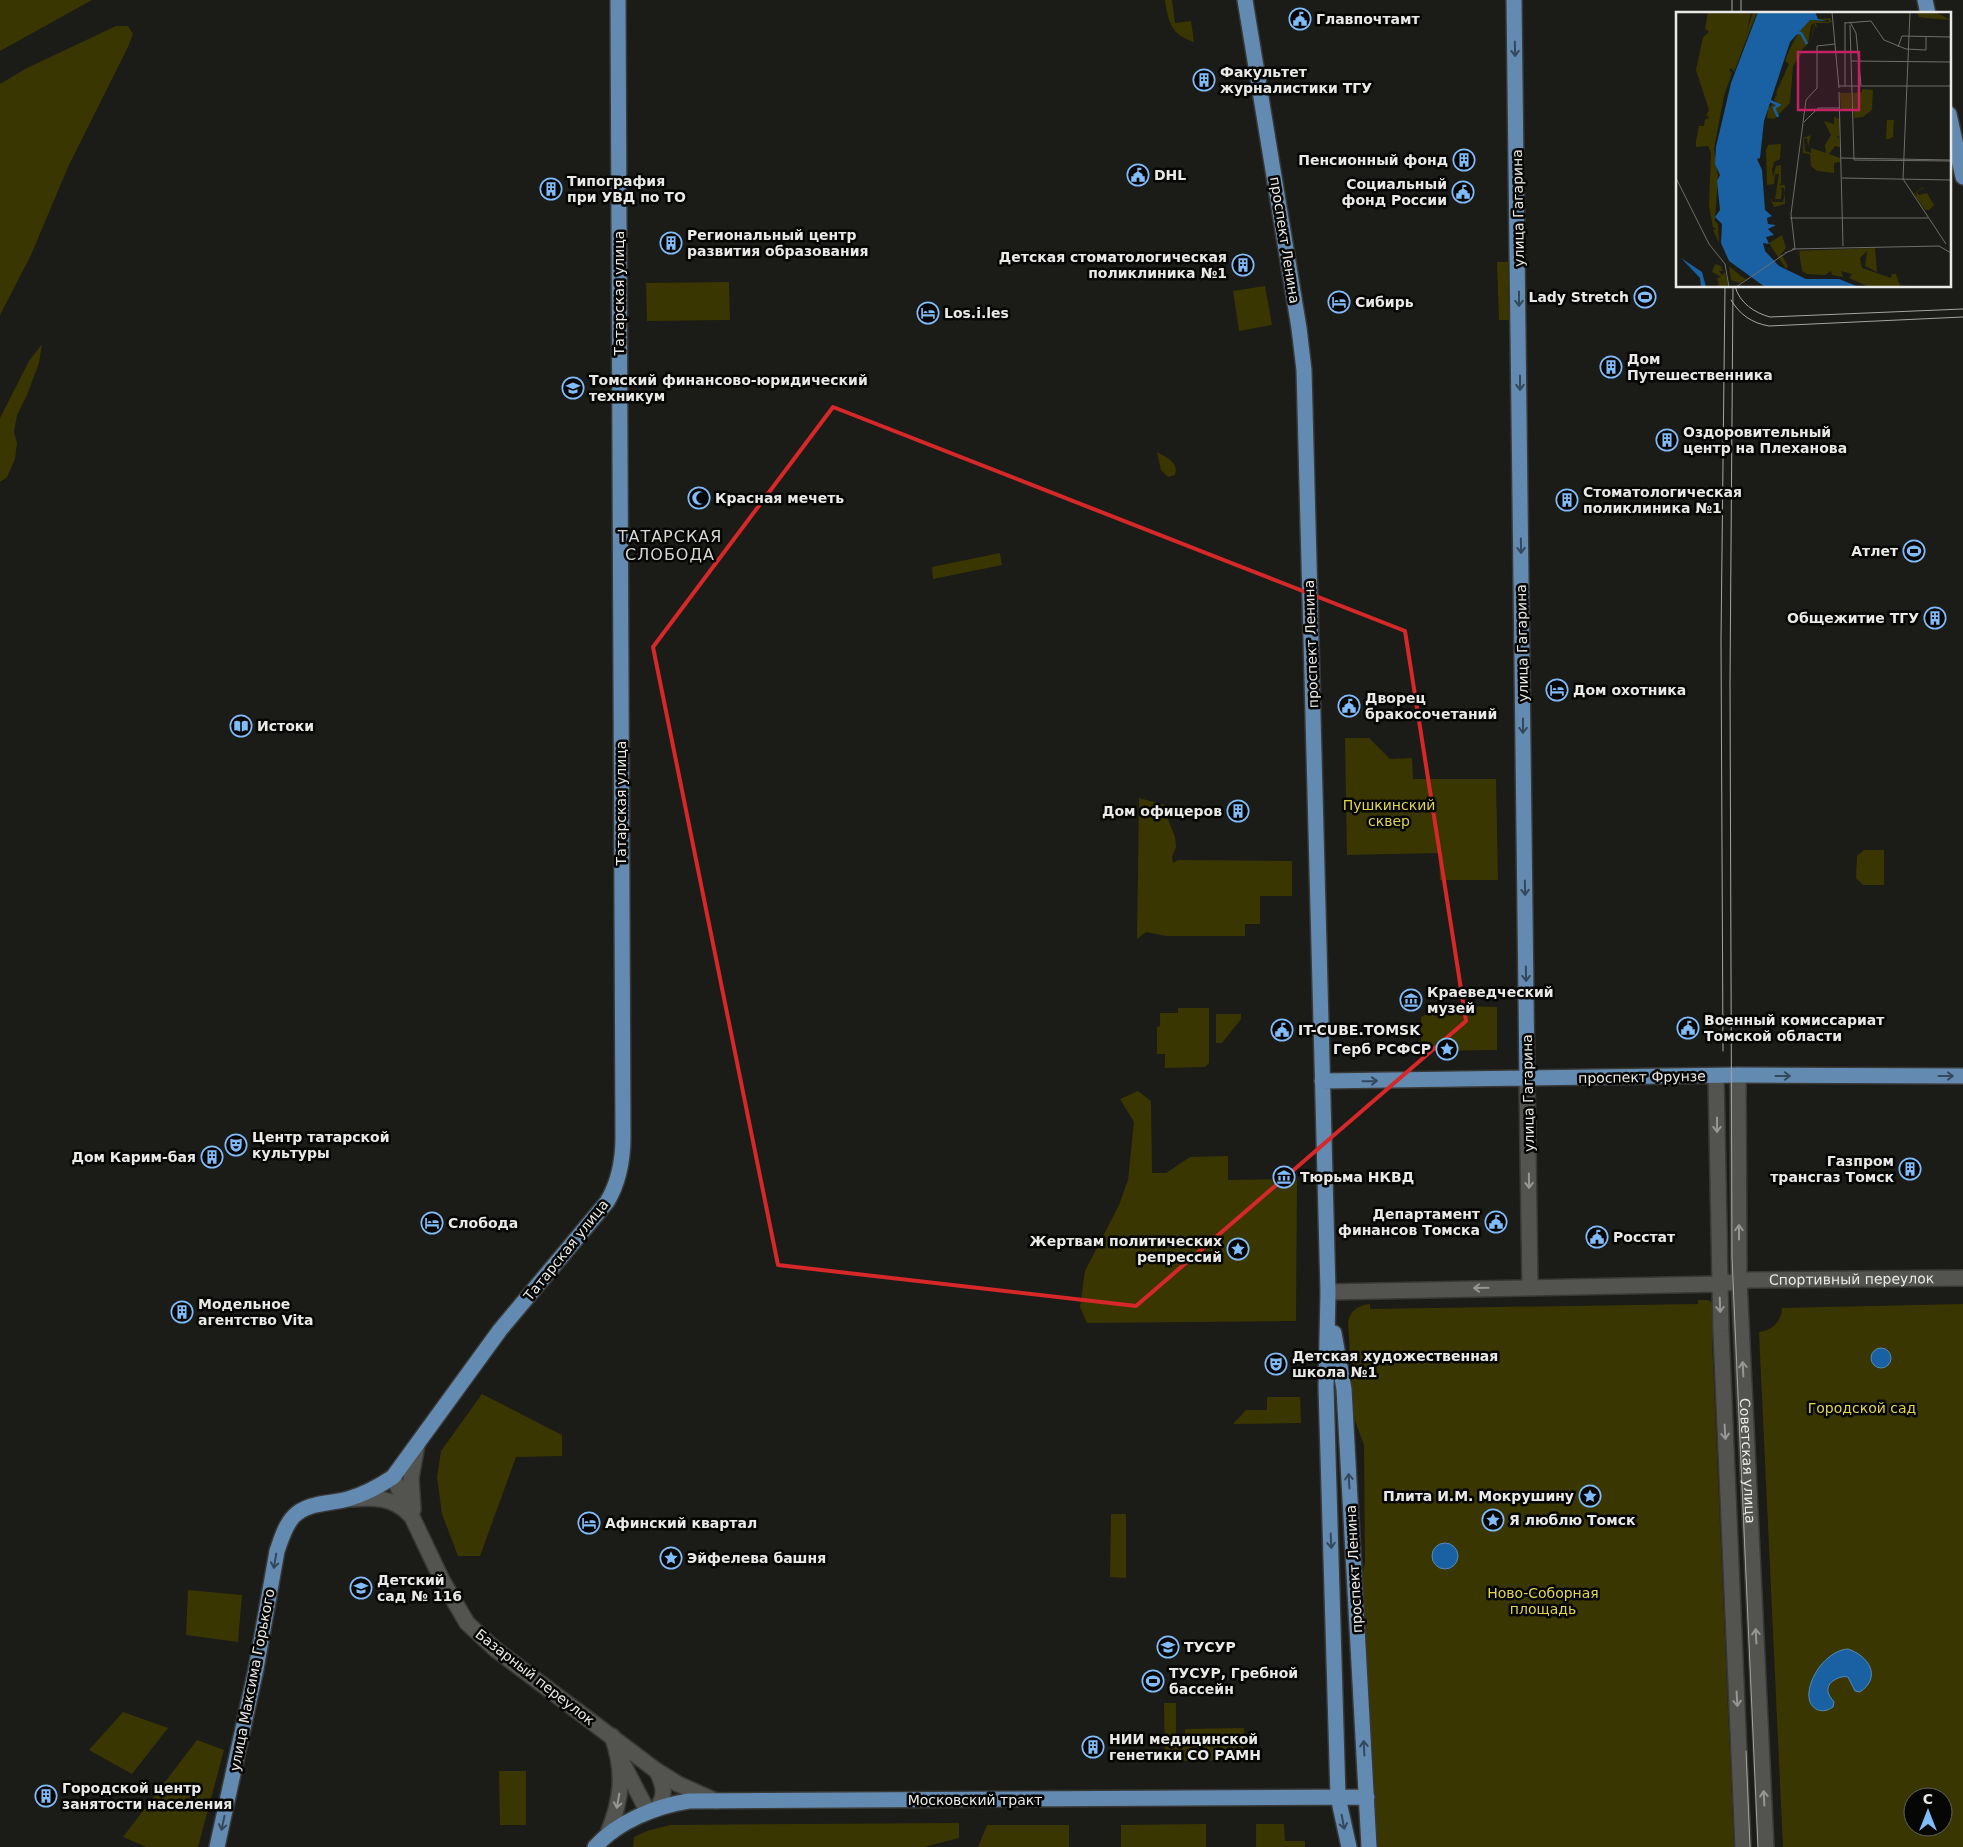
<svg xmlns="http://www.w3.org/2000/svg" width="1963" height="1847" viewBox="0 0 1963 1847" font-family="'DejaVu Sans',sans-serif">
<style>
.green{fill:#3a3601;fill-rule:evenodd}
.water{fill:#1961a2;stroke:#578ab7}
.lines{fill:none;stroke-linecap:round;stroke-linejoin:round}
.minor-casing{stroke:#383836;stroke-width:18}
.major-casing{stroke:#383836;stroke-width:18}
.minor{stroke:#535350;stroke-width:15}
.major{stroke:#638ab1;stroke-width:15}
.tram{stroke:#a4a4a2;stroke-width:1}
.oneway{stroke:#34485b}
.oneway2{stroke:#969694}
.marked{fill:none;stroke:#d62828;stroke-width:4;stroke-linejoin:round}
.labels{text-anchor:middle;stroke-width:5;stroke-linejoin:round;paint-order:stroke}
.poi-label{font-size:14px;font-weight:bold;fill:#e9e9e7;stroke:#060605;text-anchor:start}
.street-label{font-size:14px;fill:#e9e9e7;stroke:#060605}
.park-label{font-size:14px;fill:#e1d54d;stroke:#060605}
.quarter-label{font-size:16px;letter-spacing:1px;fill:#d7d7d4;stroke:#060605}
.inset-river{fill:none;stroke:#1961a2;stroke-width:2.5}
.inset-road{fill:none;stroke:#6d6d6b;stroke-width:1}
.view{fill:#c42262;fill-opacity:0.15;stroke:#c42262;stroke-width:2.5}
.inset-edge{fill:none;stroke:#e9e9e7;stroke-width:2.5}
</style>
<rect width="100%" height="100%" fill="#1b1b18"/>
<!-- green -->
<path class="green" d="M0,0H92L0,51Z
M1165,0H1172L1175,23L1191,21L1194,42C1171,35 1168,21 1165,0Z
M116,26H128L133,34L128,47L68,167L31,255L0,315V84L27,68Z
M1497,262H1508L1509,320H1499Z
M729,282L730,320L647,321L646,283Z
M1265,286L1272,325L1239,331L1233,291Z
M42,344L39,363L27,395L17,415L14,432L17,443L15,459L7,477L0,482V418L29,361Z
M1157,452C1167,458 1179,462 1175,475L1168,477L1161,470Z
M1000,553L1002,565L933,579L932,567Z
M1345,738H1369L1390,759L1412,758L1413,779H1496L1498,880H1440L1439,853L1347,855Z
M1139,798L1165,805L1169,822L1175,837L1176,847L1172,857L1173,863L1178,860L1292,861V896H1260V924H1245V936H1166L1146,932L1137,939Z
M1864,850H1884V885H1863L1856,878L1857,856Z
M1458,1006L1497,1007V1050L1421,1051V1017L1431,1012Z
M1178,1008H1209V1063L1205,1067L1165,1068V1054H1157V1027L1160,1026V1013H1178Z
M1216,1014H1241V1019L1222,1043H1216Z
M1138,1091L1151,1101L1152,1173H1166L1190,1157L1228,1156V1180L1297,1179L1296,1321L1087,1323L1080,1307L1085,1271L1119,1205L1128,1180L1134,1122L1120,1099Z
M1698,1300H1708L1714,1303L1716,1337L1712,1340L1734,1847H1377L1362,1578L1365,1561L1364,1445L1354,1418L1348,1321C1351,1310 1359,1305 1370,1304V1309L1698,1304Z
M1963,1304V1847H1783L1759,1332C1773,1330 1781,1322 1782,1308ZM1913,1797H1943V1827H1913Z
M482,1394L562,1435V1456L516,1457L480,1556H458L442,1514L437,1477L441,1451Z
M1267,1397H1300L1301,1423L1233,1424L1246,1410H1267Z
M1111,1514H1126V1578L1110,1577Z
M188,1590L242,1595L238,1642L186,1635Z
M1164,1703H1176V1743H1185V1729L1244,1728L1245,1760L1165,1761Z
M123,1712L168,1728L132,1774L89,1750Z
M197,1740L224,1750L198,1847H146L123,1837Z
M499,1771H526V1825H500Z
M959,1823V1838L924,1847H633L634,1837L647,1831L670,1825Z
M1206,1824V1847H1121V1825Z
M1256,1824H1284L1285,1841H1305V1847H1256Z
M987,1825H1069V1847H978Z"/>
<!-- water -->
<path class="water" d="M1871 1358a10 10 0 1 1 20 0a10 10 0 1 1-20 0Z
M1432 1556a13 13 0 1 1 26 0a13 13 0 1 1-26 0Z
M1848,1649C1869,1656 1882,1677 1860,1692L1855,1691L1848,1677C1840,1675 1826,1682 1828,1692C1829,1696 1832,1699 1834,1702L1833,1707C1821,1716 1807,1708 1809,1692C1811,1673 1829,1650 1848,1649Z"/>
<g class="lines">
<!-- minor casing -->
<g class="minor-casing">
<g id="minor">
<path id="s1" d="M1738,1075L1739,1280L1766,1847"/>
<path d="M1716,1076L1721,1331L1743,1847"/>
<path d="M1527,1080L1530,1287"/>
<path id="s2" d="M1328,1292L1719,1284L1749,1280L1963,1278"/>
<path d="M393,1477L442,1580L467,1623L495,1649L657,1771L678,1784L716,1801"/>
<path d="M352,1499C372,1497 394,1497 409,1514"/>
<path d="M413,1510L411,1478L417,1445"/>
<path d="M622,1762L648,1812"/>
<path d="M657,1771C663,1784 667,1795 657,1808"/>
<path d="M608,1833C622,1799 625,1772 612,1736"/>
</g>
</g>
<!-- major casing -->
<g class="major-casing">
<path id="major" d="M1245,0L1299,328L1304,370L1328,1292L1326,1387L1338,1797L1349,1847
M1514,0L1527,1080
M1925,0L1928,14
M1949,114L1963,177
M1322,1081L1738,1075L1963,1076
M1334,1333L1344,1389L1369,1847
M217,1847L256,1669L277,1551C281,1540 285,1525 294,1516C308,1502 330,1504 348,1499C365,1494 378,1487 393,1477L500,1330L607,1202C619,1182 623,1160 623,1137L618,0
M595,1847C617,1822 656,1806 689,1801L1367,1797"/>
</g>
<!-- minor -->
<use href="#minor" class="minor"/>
<!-- major -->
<use href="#major" class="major"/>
<!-- tram -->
<path class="tram" d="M1732,14V0
M1741,14V0
M1733,286L1730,682L1732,1257L1758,1847
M1735,286C1739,303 1755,313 1770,317L1963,309
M1731,300C1740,315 1752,323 1769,326L1963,317
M1723,1051L1721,640L1725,286
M1746,1751L1750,1847"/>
</g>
<!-- one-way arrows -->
<defs><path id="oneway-shaft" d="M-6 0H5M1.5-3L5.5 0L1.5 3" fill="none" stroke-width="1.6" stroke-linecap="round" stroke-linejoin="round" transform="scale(1.25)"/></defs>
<g class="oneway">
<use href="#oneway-shaft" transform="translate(1515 49) rotate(89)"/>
<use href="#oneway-shaft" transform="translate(1519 299) rotate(90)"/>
<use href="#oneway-shaft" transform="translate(1520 383) rotate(90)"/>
<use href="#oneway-shaft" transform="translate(1521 546) rotate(89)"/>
<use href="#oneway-shaft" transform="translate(1523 726) rotate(90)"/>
<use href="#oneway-shaft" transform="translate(1525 888) rotate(89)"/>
<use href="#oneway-shaft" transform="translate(1526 974) rotate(89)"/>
<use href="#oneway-shaft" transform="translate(1783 1076)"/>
<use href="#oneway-shaft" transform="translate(1946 1076)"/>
<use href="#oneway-shaft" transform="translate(1370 1081) rotate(-1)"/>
<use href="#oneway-shaft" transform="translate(1349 1481) rotate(-93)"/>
<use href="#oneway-shaft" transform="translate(1331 1541) rotate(88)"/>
<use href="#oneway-shaft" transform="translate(275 1561) rotate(100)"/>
<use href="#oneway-shaft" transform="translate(1364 1748) rotate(-93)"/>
<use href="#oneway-shaft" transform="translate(1343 1822) rotate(79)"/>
<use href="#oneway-shaft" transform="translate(223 1823) rotate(102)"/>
</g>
<g class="oneway2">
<use href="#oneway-shaft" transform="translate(1717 1125) rotate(90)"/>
<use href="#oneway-shaft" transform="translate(1529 1181) rotate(89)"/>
<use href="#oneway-shaft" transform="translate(1739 1232) rotate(-90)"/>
<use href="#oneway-shaft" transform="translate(1481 1288) rotate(179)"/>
<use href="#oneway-shaft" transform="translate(1720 1305) rotate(88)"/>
<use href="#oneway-shaft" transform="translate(1743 1369) rotate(-93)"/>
<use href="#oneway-shaft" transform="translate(1725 1432) rotate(87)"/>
<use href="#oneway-shaft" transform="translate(1756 1636) rotate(-93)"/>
<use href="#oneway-shaft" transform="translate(1737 1699) rotate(87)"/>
<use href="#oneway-shaft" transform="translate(1764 1798) rotate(-93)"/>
<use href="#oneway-shaft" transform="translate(618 1801) rotate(100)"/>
</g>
<!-- marked area -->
<path class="marked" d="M833,407L1405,631L1466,1021L1136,1306L778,1265L653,647Z"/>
<!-- icons -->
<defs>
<g id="civic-ring" transform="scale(1.125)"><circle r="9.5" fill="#060605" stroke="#81bcfa" stroke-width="1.5"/><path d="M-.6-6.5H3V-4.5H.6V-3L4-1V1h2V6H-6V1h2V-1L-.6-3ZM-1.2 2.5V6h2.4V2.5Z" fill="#81bcfa"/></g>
<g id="building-ring" transform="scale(1.125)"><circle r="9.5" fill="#060605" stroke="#81bcfa" stroke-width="1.5"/><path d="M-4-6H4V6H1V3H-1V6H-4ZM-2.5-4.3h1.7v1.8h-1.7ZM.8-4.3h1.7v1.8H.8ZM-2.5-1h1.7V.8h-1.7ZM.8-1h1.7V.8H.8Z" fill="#81bcfa"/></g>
<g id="stadium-ring" transform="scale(1.125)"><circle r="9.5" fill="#060605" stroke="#81bcfa" stroke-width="1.5"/><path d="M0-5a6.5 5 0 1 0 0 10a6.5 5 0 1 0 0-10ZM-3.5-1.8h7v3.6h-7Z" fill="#81bcfa"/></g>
<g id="hotel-ring" transform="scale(1.125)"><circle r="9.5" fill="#060605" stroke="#81bcfa" stroke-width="1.5"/><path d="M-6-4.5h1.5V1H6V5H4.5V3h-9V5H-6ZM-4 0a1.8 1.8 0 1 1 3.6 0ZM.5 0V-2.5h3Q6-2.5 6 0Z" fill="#81bcfa"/></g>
<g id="university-ring" transform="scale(1.125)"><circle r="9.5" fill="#060605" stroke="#81bcfa" stroke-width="1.5"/><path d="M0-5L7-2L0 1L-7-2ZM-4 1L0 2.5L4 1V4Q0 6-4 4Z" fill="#81bcfa"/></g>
<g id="mosque-ring" transform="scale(1.125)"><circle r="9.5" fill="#060605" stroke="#81bcfa" stroke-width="1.5"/><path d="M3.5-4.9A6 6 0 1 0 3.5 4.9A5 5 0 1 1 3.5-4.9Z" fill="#81bcfa"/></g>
<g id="library-ring" transform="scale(1.125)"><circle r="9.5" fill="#060605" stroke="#81bcfa" stroke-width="1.5"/><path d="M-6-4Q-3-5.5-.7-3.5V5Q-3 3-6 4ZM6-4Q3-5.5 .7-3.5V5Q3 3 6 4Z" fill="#81bcfa"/></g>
<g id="museum-ring" transform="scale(1.125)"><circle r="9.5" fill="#060605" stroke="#81bcfa" stroke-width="1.5"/><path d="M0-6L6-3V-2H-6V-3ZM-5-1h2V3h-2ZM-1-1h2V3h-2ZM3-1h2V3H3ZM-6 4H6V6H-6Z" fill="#81bcfa"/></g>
<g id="sight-ring" transform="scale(1.125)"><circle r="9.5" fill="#060605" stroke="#81bcfa" stroke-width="1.5"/><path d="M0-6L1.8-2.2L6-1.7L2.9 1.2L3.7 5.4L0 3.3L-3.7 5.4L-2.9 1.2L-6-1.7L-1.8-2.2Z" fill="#81bcfa"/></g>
<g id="theatre-ring" transform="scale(1.125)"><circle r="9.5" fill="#060605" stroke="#81bcfa" stroke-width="1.5"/><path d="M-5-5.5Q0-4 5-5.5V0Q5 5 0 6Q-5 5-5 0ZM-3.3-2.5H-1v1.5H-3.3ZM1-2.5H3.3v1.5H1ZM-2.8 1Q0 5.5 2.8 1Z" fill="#81bcfa"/></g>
<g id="school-ring" transform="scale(1.125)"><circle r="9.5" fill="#060605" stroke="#81bcfa" stroke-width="1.5"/><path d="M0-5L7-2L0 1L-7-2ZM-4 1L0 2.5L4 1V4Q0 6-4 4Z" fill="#81bcfa"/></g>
</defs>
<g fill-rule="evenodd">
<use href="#civic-ring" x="1300" y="19"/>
<use href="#building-ring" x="1204" y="80"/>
<use href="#building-ring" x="1464" y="160"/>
<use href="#civic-ring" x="1138" y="175"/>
<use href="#building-ring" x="551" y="189"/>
<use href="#civic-ring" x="1463" y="192"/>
<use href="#building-ring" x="671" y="243"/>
<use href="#building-ring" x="1243" y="265"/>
<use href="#stadium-ring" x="1645" y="297"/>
<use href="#hotel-ring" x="1339" y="302"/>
<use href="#hotel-ring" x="928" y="313"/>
<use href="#building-ring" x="1611" y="367"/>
<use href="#university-ring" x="573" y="388"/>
<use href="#building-ring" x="1667" y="440"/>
<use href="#mosque-ring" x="699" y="498"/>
<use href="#building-ring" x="1567" y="500"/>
<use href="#stadium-ring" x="1914" y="551"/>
<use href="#building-ring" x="1935" y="618"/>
<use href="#hotel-ring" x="1557" y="690"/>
<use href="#civic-ring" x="1349" y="706"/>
<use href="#library-ring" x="241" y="726"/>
<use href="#building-ring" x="1238" y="811"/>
<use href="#museum-ring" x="1411" y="1000"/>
<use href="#civic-ring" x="1688" y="1028"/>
<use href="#civic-ring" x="1282" y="1030"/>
<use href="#sight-ring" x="1447" y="1049"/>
<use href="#theatre-ring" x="236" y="1145"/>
<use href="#building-ring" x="212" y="1157"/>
<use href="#building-ring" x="1910" y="1169"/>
<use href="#museum-ring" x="1284" y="1177"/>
<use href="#civic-ring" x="1496" y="1222"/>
<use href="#hotel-ring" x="432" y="1223"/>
<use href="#civic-ring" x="1597" y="1237"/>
<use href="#sight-ring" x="1238" y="1249"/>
<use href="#building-ring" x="182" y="1312"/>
<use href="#theatre-ring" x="1276" y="1364"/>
<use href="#sight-ring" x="1590" y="1496"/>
<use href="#sight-ring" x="1493" y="1520"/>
<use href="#hotel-ring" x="589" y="1523"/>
<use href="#sight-ring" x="671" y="1558"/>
<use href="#school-ring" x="361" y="1588"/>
<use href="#university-ring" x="1168" y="1647"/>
<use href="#stadium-ring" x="1153" y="1681"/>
<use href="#building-ring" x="1093" y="1747"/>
<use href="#building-ring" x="46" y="1796"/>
</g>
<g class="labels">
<!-- poi labels -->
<g class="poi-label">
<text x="1316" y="24">Главпочтамт</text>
<text x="1220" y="77">Факультет<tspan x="1220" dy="16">журналистики ТГУ</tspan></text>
<text x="1448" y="165" text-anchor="end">Пенсионный фонд</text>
<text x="1154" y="180">DHL</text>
<text x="567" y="186">Типография<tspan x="567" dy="16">при УВД по ТО</tspan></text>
<text x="1447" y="189" text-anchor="end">Социальный<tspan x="1447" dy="16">фонд России</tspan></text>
<text x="687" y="240">Региональный центр<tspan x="687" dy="16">развития образования</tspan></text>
<text x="1227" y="262" text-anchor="end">Детская стоматологическая<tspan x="1227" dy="16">поликлиника №1</tspan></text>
<text x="1629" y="302" text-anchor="end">Lady Stretch</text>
<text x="1355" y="307">Сибирь</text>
<text x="944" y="318">Los.i.les</text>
<text x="1627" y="364">Дом<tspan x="1627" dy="16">Путешественника</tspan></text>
<text x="589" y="385">Томский финансово-юридический<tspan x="589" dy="16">техникум</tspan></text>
<text x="1683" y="437">Оздоровительный<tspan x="1683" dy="16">центр на Плеханова</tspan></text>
<text x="1583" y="497">Стоматологическая<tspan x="1583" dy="16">поликлиника №1</tspan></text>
<text x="715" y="503">Красная мечеть</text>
<text x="1898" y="556" text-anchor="end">Атлет</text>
<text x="1919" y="623" text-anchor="end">Общежитие ТГУ</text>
<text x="1573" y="695">Дом охотника</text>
<text x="1365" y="703">Дворец<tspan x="1365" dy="16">бракосочетаний</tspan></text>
<text x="257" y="731">Истоки</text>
<text x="1222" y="816" text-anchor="end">Дом офицеров</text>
<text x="1427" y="997">Краеведческий<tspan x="1427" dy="16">музей</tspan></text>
<text x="1704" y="1025">Военный комиссариат<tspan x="1704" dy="16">Томской области</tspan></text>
<text x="1298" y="1035">IT-CUBE.TOMSK</text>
<text x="1431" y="1054" text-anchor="end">Герб РСФСР</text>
<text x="252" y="1142">Центр татарской<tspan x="252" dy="16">культуры</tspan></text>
<text x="196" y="1162" text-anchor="end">Дом Карим-бая</text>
<text x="1894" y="1166" text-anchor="end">Газпром<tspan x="1894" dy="16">трансгаз Томск</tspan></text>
<text x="1300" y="1182">Тюрьма НКВД</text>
<text x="1480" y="1219" text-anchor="end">Департамент<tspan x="1480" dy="16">финансов Томска</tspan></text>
<text x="448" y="1228">Слобода</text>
<text x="1613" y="1242">Росстат</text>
<text x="1222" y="1246" text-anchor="end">Жертвам политических<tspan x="1222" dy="16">репрессий</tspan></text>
<text x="198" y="1309">Модельное<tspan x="198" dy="16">агентство Vita</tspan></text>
<text x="1292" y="1361">Детская художественная<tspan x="1292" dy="16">школа №1</tspan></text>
<text x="1574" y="1501" text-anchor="end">Плита И.М. Мокрушину</text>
<text x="1509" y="1525">Я люблю Томск</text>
<text x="605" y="1528">Афинский квартал</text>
<text x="687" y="1563">Эйфелева башня</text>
<text x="377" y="1585">Детский<tspan x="377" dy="16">сад № 116</tspan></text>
<text x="1184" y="1652">ТУСУР</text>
<text x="1169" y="1678">ТУСУР, Гребной<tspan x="1169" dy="16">бассейн</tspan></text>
<text x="1109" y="1744">НИИ медицинской<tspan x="1109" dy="16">генетики СО РАМН</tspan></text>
<text x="62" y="1793">Городской центр<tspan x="62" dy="16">занятости населения</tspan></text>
</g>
<!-- street labels -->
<g class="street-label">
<text transform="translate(1518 208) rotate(-91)" y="5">улица Гагарина</text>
<text transform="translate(1285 240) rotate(81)" y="5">проспект Ленина</text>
<text transform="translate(619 293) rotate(-90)" y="5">Татарская улица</text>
<text transform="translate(1522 643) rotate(-91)" y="5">улица Гагарина</text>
<text transform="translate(1311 644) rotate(-92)" y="5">проспект Ленина</text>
<text transform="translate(621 803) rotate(-90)" y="5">Татарская улица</text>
<text transform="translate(1642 1077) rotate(-1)" y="5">проспект Фрунзе</text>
<text transform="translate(1528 1093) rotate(-91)" y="5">улица Гагарина</text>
<text transform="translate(566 1250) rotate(-51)" y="5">Татарская улица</text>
<text dy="5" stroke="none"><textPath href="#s2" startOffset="524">Спортивный переулок</textPath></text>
<text dy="5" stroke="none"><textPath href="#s1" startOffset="386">Советская улица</textPath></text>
<text transform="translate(1354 1569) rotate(-93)" y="5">проспект Ленина</text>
<text transform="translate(535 1677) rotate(38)" y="5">Базарный переулок</text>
<text transform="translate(252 1680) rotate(-79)" y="5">улица Максима Горького</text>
<text x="975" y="1805">Московский тракт</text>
</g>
<!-- park labels -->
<g class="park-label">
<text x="1389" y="810">Пушкинский<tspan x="1389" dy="16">сквер</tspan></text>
<text x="1862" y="1413">Городской сад</text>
<text x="1543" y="1598">Ново-Соборная<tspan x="1543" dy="16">площадь</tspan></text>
</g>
<!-- quarter labels -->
<g class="quarter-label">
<text x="670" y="542">ТАТАРСКАЯ<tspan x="670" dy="18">СЛОБОДА</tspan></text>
</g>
</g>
<!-- overview -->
<g transform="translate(1676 12)">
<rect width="275" height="275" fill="#1b1b18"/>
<path d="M32,0H75L71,19L77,0H81L58,60L55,56L53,58L56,61L48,84L38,137L42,164L39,209L42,212L43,231L37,218L40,217L37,215L33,194L35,140L32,134L20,135V129L23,114H28L29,108L34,105L30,104L33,98L20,58L27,25L33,20L29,17ZM139,0L141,7L154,6L156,10L152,11H140L141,16L138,13L135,33L137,14L140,11L135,13L132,32L121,42L126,41L117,54L114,91L98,107L91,106L92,96L100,89L98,88L100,83L102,84L100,81L113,52L109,49L112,41L124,17L134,8L153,10L152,8H143L138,5ZM241,0H259L275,8L249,6L243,5ZM186,77L197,78L196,98L187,105L178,106L176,81L186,80ZM164,81H175L176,99H165ZM158,105L164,107L163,124L160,125L163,126L164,135L159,134L153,142L164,146V150L158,151V161L141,159L135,154L134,142L127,141V126L135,123L132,135L131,126L128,127L129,139L135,141V136L150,141L149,133L155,123L148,109L158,112ZM211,108H218L217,125L213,127H210ZM105,132L104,147L98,150L96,158L97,165L100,154L105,153V171L103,173H109V192L98,195L94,185L97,190H107L109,181L108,176H103L106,177L105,187H99L103,162H99L98,172L91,173L90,138L92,133ZM247,175L250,181L247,176L241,180L243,183L251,181L258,193L253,198H249L235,178L241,184L240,180ZM106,223L110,236L105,242L112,254L110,257L93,231ZM199,236L201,260L189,254L191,239L184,246L186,256L215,266L216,262H220L223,271L231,275L223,272L225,275H193L173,266L176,262L165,259L167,265L156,263L155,259L149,263L131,262L126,259L123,239H120ZM39,252L45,254L47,259H43L46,263L49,260L53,275H38L43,273L41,266L45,265L36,260ZM53,254L66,265L70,267L64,271L55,268Z" fill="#3a3601"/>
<path d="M82,0H139L142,7L151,9L134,8L114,30L88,109L84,146L81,147L86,158L89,198L96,204L91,206L92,212L100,213L92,217L98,223L90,225L93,232L87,231L89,239L103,254L130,267H163L183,275H89L53,249L45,231L46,212L39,205L44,198L41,169L44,163L39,152L40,135L55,71ZM5,246L26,260L30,275H25L24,266Z" fill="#1961a2"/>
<path class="inset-river" d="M121,21H125L131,32M94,89L103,93L98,96L102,105"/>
<path class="inset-road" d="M156,0L163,76M234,0L227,167L270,232M169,10V74M174,10L180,21L185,73M169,11L195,9L208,28L230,37L250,38V25M174,13L178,148L275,149M222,35L226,24L275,25M175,49L275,50M163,74H275M163,80L167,234M128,110L142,96H164M165,146L275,148M0,166L33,232L49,252L53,275M166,166L275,168M114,206H252M116,237L263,234L275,241M109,241L119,237L115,202L130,88L141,76V34L159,32M60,275L110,241"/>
<path class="view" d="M122,40H183V98H122Z"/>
<rect width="275" height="275" class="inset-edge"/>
</g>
<!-- north arrow -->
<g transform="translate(1928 1812)"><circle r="24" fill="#060605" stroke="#61615f"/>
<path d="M0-4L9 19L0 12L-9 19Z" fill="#81bcfa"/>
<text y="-8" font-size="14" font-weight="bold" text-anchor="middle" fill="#e9e9e7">С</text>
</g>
</svg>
